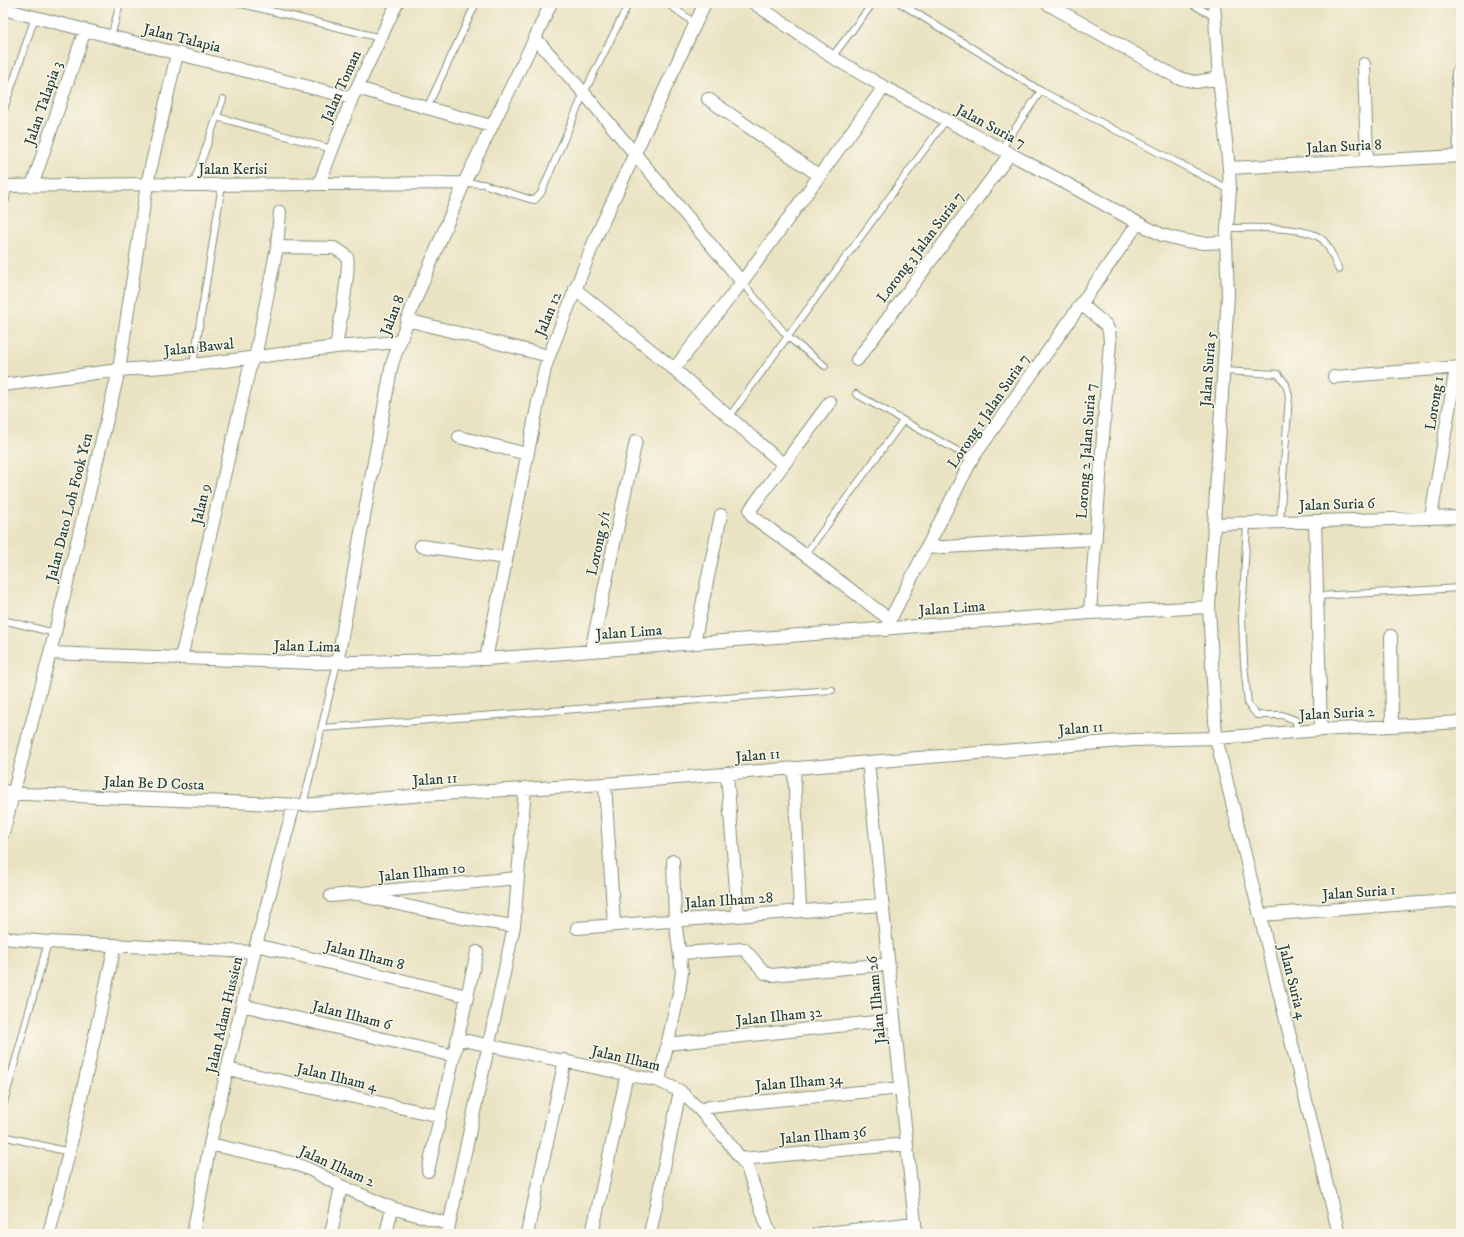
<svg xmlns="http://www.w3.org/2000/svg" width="1464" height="1237" viewBox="0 0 1464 1237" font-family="'IM FELL DW Pica',serif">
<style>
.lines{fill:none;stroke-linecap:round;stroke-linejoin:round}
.service-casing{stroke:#84907c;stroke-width:8}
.minor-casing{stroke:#84907c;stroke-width:14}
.service{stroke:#fff;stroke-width:6}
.minor{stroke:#fff;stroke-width:12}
.labels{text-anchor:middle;stroke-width:3;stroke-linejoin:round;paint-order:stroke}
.street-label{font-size:15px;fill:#1f3d34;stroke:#fbf7ec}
</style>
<rect width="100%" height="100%" fill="#fbf7ec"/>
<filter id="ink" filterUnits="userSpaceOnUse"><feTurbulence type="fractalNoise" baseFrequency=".025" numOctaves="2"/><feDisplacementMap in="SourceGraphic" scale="8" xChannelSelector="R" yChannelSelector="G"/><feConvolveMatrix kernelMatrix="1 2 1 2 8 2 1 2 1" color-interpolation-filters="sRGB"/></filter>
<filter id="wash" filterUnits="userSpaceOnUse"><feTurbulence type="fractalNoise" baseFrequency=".012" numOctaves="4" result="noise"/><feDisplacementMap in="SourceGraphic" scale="16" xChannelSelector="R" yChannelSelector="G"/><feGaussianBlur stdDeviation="0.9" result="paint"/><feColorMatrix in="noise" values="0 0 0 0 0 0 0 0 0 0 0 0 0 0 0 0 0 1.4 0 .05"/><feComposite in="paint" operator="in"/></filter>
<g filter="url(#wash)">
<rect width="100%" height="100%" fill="#eae3c3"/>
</g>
<g filter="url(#ink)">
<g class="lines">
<!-- service casing -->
<g class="service-casing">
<path id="service" d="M238,3L381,38
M667,3L696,24
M900,3L1041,91L1230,190
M1190,3L1215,17
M111,37L120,3
M832,57L873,3
M427,108L476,3
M3,112L35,17
M217,117L332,149
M1001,149L1041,91
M464,183L483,184L529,199L535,200L541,193L584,93L629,3
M193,185L223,99
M1227,228C1250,228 1308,225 1323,240C1331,248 1334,261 1339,270
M742,282L788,337L825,366
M193,365L222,185
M1224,371L1278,374L1286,384L1289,396L1280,522
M856,394L972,459
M729,417L946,120
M1247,523L1242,619L1244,663L1248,704L1257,715H1282L1295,720L1299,731
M805,555L903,421
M1317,596L1461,588
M3,620L55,633
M322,728L832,690
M303,805L337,663
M3,1106L48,942
M3,1136L69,1152"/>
</g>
<!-- minor casing -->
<g class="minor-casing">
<path id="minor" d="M754,3L832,57L884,87L1071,186L1138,223L1162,235L1186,241L1204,243L1226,242
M1046,3L1178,78L1196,82L1219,78
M1214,3L1219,78L1229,168L1230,190L1226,242L1228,295L1209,607L1216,738L1339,1234
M3,9L352,98
M535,38L584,93L742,282
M1364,64L1367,160
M357,88L491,126
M708,99L820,176
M1460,156L1458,73L1461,64
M1229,168L1461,156
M319,184L352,98L397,3
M3,186L147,184L193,185L464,183
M32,186L85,30
M3,199L5,186
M277,247L334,248C338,250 344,253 347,257C351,266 338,333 336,347
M575,289L674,369L783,464
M1081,304L1106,325L1109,331L1110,342L1090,613
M407,320L549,356
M255,358L277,247L280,212
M857,360L1010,154
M674,369L742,282L884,87
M1334,377L1461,367
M3,385L119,370L193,365L336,347L399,342
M830,402L750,510L753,517L805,555L889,619
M459,437L527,454
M1431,517L1456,368
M1315,521L1321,730
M1214,524L1461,517
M421,546L506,558
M926,548L1096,539
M885,630L972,459L1138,223
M1391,636L1392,726
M694,643L721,515
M591,651L636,441
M50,653L312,663L486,659L1090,613L1209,607
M181,658L252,358
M486,659L545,368L549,356L596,237L705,3
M337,663L392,364L412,308L464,183L535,38L551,3
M868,762L916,1234
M794,768L800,911
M727,773L738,915
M605,784L614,925
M3,791L24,794L303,805L424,795L605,784L1133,740L1216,738L1321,730L1461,722
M3,833L50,653L119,370L147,184L177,54
M331,896L517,878
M366,897L462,918L514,926
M1260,915L1461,900
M577,928L882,905
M3,938L48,942L254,952
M256,945L467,996
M680,953L744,949L765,973L772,975L888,964
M242,1005L454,1056
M458,1039L659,1081L680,1091L700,1110L726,1139L747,1167L770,1234
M667,1044L894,1020
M227,1069L440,1116
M659,1081L679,993L682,972L675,920L673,861
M700,1110L710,1107L737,1104L901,1088
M210,1144L293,1163L311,1170L341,1186L392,1208L449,1224
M741,1159L907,1144
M428,1171L477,952
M49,1234L69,1152L115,945
M193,1234L210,1144L256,945L294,805
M331,1234L341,1186
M386,1234L392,1208
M447,1234L489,1044L514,926L525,788
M527,1234L565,1060
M592,1234L627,1074
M650,1234L680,1091
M817,1234L915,1223"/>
</g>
<!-- service -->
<use href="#service" class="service"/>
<!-- minor -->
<use href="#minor" class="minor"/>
</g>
</g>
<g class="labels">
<!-- street labels -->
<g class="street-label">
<text transform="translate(182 38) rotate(14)" y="5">Jalan Talapia</text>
<text transform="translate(341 86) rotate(-66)" y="5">Jalan Toman</text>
<text transform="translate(43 103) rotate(-71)" y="5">Jalan Talapia 3</text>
<text transform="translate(991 126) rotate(28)" y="5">Jalan Suria 7</text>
<text transform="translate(1344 146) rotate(-3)" y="5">Jalan Suria 8</text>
<text x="233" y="174">Jalan Kerisi</text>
<text transform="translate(920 247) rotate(-53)" y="5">Lorong 3 Jalan Suria 7</text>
<text transform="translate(548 314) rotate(-68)" y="5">Jalan 12</text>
<text transform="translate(392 315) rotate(-69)" y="5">Jalan 8</text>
<text transform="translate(199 347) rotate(-6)" y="5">Jalan Bawal</text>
<text transform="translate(1208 369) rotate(-86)" y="5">Jalan Suria 5</text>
<text transform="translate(1434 403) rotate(-81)" y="5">Lorong 1</text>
<text transform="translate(988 411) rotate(-56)" y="5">Lorong 1 Jalan Suria 7</text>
<text transform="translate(1086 451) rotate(-86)" y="5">Lorong 2 Jalan Suria 7</text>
<text transform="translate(201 504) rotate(-77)" y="5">Jalan 9</text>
<text transform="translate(1337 504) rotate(-2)" y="5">Jalan Suria 6</text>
<text transform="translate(69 507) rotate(-76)" y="5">Jalan Dato Loh Fook Yen</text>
<text transform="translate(598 543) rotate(-78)" y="5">Lorong 5/1</text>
<text transform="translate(952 608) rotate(-4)" y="5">Jalan Lima</text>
<text transform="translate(629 632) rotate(-4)" y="5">Jalan Lima</text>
<text transform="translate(307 646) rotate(1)" y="5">Jalan Lima</text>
<text transform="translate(1337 713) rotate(-3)" y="5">Jalan Suria 2</text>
<text transform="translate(1081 728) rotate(-5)" y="5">Jalan 11</text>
<text transform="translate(758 755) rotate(-5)" y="5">Jalan 11</text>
<text transform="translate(435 779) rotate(-4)" y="5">Jalan 11</text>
<text transform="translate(154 783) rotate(2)" y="5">Jalan Be D Costa</text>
<text transform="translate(422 872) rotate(-6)" y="5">Jalan Ilham 10</text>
<text transform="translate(1359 892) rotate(-4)" y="5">Jalan Suria 1</text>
<text transform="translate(729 900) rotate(-4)" y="5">Jalan Ilham 28</text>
<text transform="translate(365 955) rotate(14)" y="5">Jalan Ilham 8</text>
<text transform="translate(1293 982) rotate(76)" y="5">Jalan Suria 4</text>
<text transform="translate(876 1000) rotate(-96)" y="5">Jalan Ilham 26</text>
<text transform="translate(224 1015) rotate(-77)" y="5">Jalan Adam Hussien</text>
<text transform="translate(352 1015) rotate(14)" y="5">Jalan Ilham 6</text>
<text transform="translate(779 1016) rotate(-6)" y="5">Jalan Ilham 32</text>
<text transform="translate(626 1058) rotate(13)" y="5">Jalan Ilham</text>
<text transform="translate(337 1077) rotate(13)" y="5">Jalan Ilham 4</text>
<text transform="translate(799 1082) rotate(-5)" y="5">Jalan Ilham 34</text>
<text transform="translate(823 1135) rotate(-5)" y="5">Jalan Ilham 36</text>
<text transform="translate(337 1166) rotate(24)" y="5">Jalan Ilham 2</text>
</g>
</g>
<!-- margin -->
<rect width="1464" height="1237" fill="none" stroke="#fbf7ec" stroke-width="16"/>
</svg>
